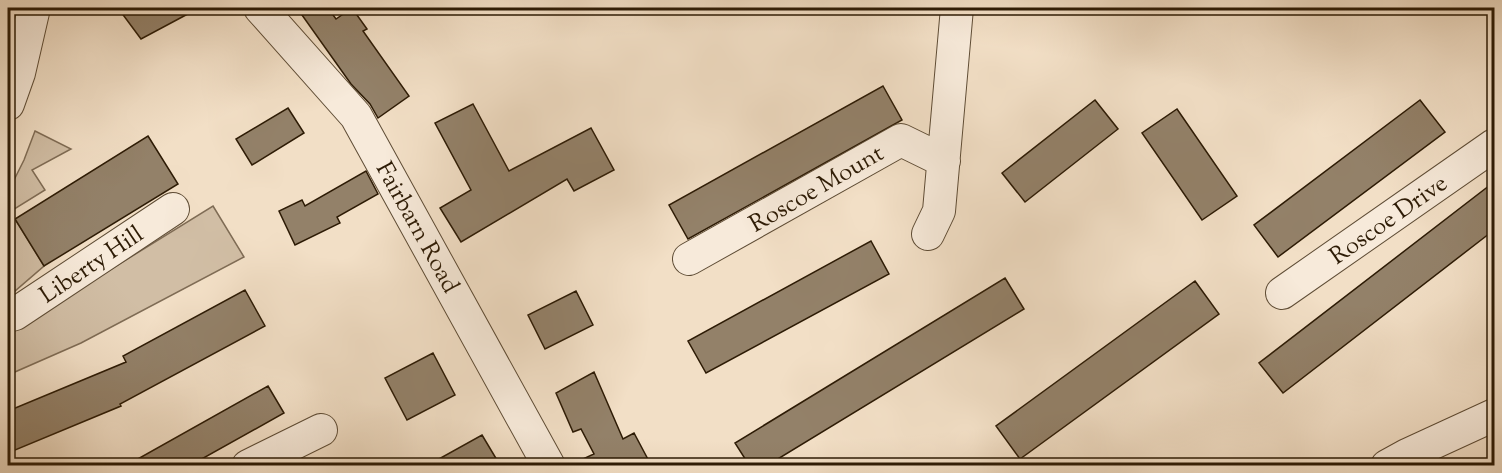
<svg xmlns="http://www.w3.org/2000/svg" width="1502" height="473" viewBox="0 0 1502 473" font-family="'Sorts Mill Goudy',serif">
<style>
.grass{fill:#d1bea5;stroke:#7f6c55;stroke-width:1.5}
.building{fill:#938169;stroke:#2d1b05;stroke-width:1.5}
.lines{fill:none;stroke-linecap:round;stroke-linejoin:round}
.street-casing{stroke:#5e4c35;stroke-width:34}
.street{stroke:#f7eada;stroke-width:32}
.labels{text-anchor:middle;stroke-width:5;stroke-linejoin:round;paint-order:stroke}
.street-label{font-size:24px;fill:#2d1b05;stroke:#f7eada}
</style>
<rect width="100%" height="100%" fill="#f2dfc6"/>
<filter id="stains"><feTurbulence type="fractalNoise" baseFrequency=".00333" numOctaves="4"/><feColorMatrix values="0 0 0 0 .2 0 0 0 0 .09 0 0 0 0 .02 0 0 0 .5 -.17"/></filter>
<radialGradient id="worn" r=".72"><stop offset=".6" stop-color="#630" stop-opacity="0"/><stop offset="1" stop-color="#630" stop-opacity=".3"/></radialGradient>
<!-- grass -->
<path class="grass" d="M35,131L71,149L32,170L45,190L8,213V192L24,160Z
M213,206L244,257L81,343L8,375V333Z
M15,219L44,266L8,297V224Z"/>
<!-- building -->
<path class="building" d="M118,8H199L141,39Z
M297,8H328L336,19L352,8L367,29L363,31L409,96L378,118L370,104L351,84Z
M883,86L902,120L688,239L669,205Z
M1095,100L1118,129L1025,202L1002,173Z
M1420,100L1445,132L1278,257L1254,225Z
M473,104L509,171L591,128L614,170L574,191L567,179L461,242L440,208L471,190L435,123Z
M288,108L304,133L252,165L236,139Z
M1177,109L1237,196L1202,220L1142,133Z
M148,136L178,184L44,266L15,219Z
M366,171L378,194L337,217L340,223L295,245L279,211L302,200L305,206Z
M1494,182V230L1283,393L1259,363Z
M871,241L889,274L706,373L688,341Z
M1005,278L1024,309L768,465H749L735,443Z
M1195,281L1219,314L1020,459L996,426Z
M245,290L265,326L120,404L121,406L8,453V411L126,362L123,356Z
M576,291L593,325L545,349L528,315Z
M433,353L455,395L407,420L385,378Z
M594,372L623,439L634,433L651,465H570L594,454L581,429L573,432L556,393Z
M268,386L284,413L191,465H127Z
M482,435L500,465H428Z"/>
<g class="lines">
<!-- street casing -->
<g class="street-casing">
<path id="street" d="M260,8L356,116L549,466
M8,104L19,73L34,8
M928,234L939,211L957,8
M689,259L901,140L944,161
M1282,293L1494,145
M8,316L15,314L173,209
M248,466L321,430
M1387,466L1407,455L1494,415"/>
</g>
<!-- street -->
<use href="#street" class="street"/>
</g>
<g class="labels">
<!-- street labels -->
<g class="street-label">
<text transform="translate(816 188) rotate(-30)" y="8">Roscoe Mount</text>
<text transform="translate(1388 219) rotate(-35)" y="8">Roscoe Drive</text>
<text transform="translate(418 227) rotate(61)" y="8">Fairbarn Road</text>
<text transform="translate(91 264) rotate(-34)" y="8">Liberty Hill</text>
</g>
</g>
<!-- margin -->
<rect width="1502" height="473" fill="none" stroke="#f2dfc6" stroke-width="30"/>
<rect x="9" y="9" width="1484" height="455" fill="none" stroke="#2d1b05" stroke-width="3"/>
<rect x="15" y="15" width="1472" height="443" fill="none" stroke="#2d1b05" stroke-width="1.5"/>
<rect width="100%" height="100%" filter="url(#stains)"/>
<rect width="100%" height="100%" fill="url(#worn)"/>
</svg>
